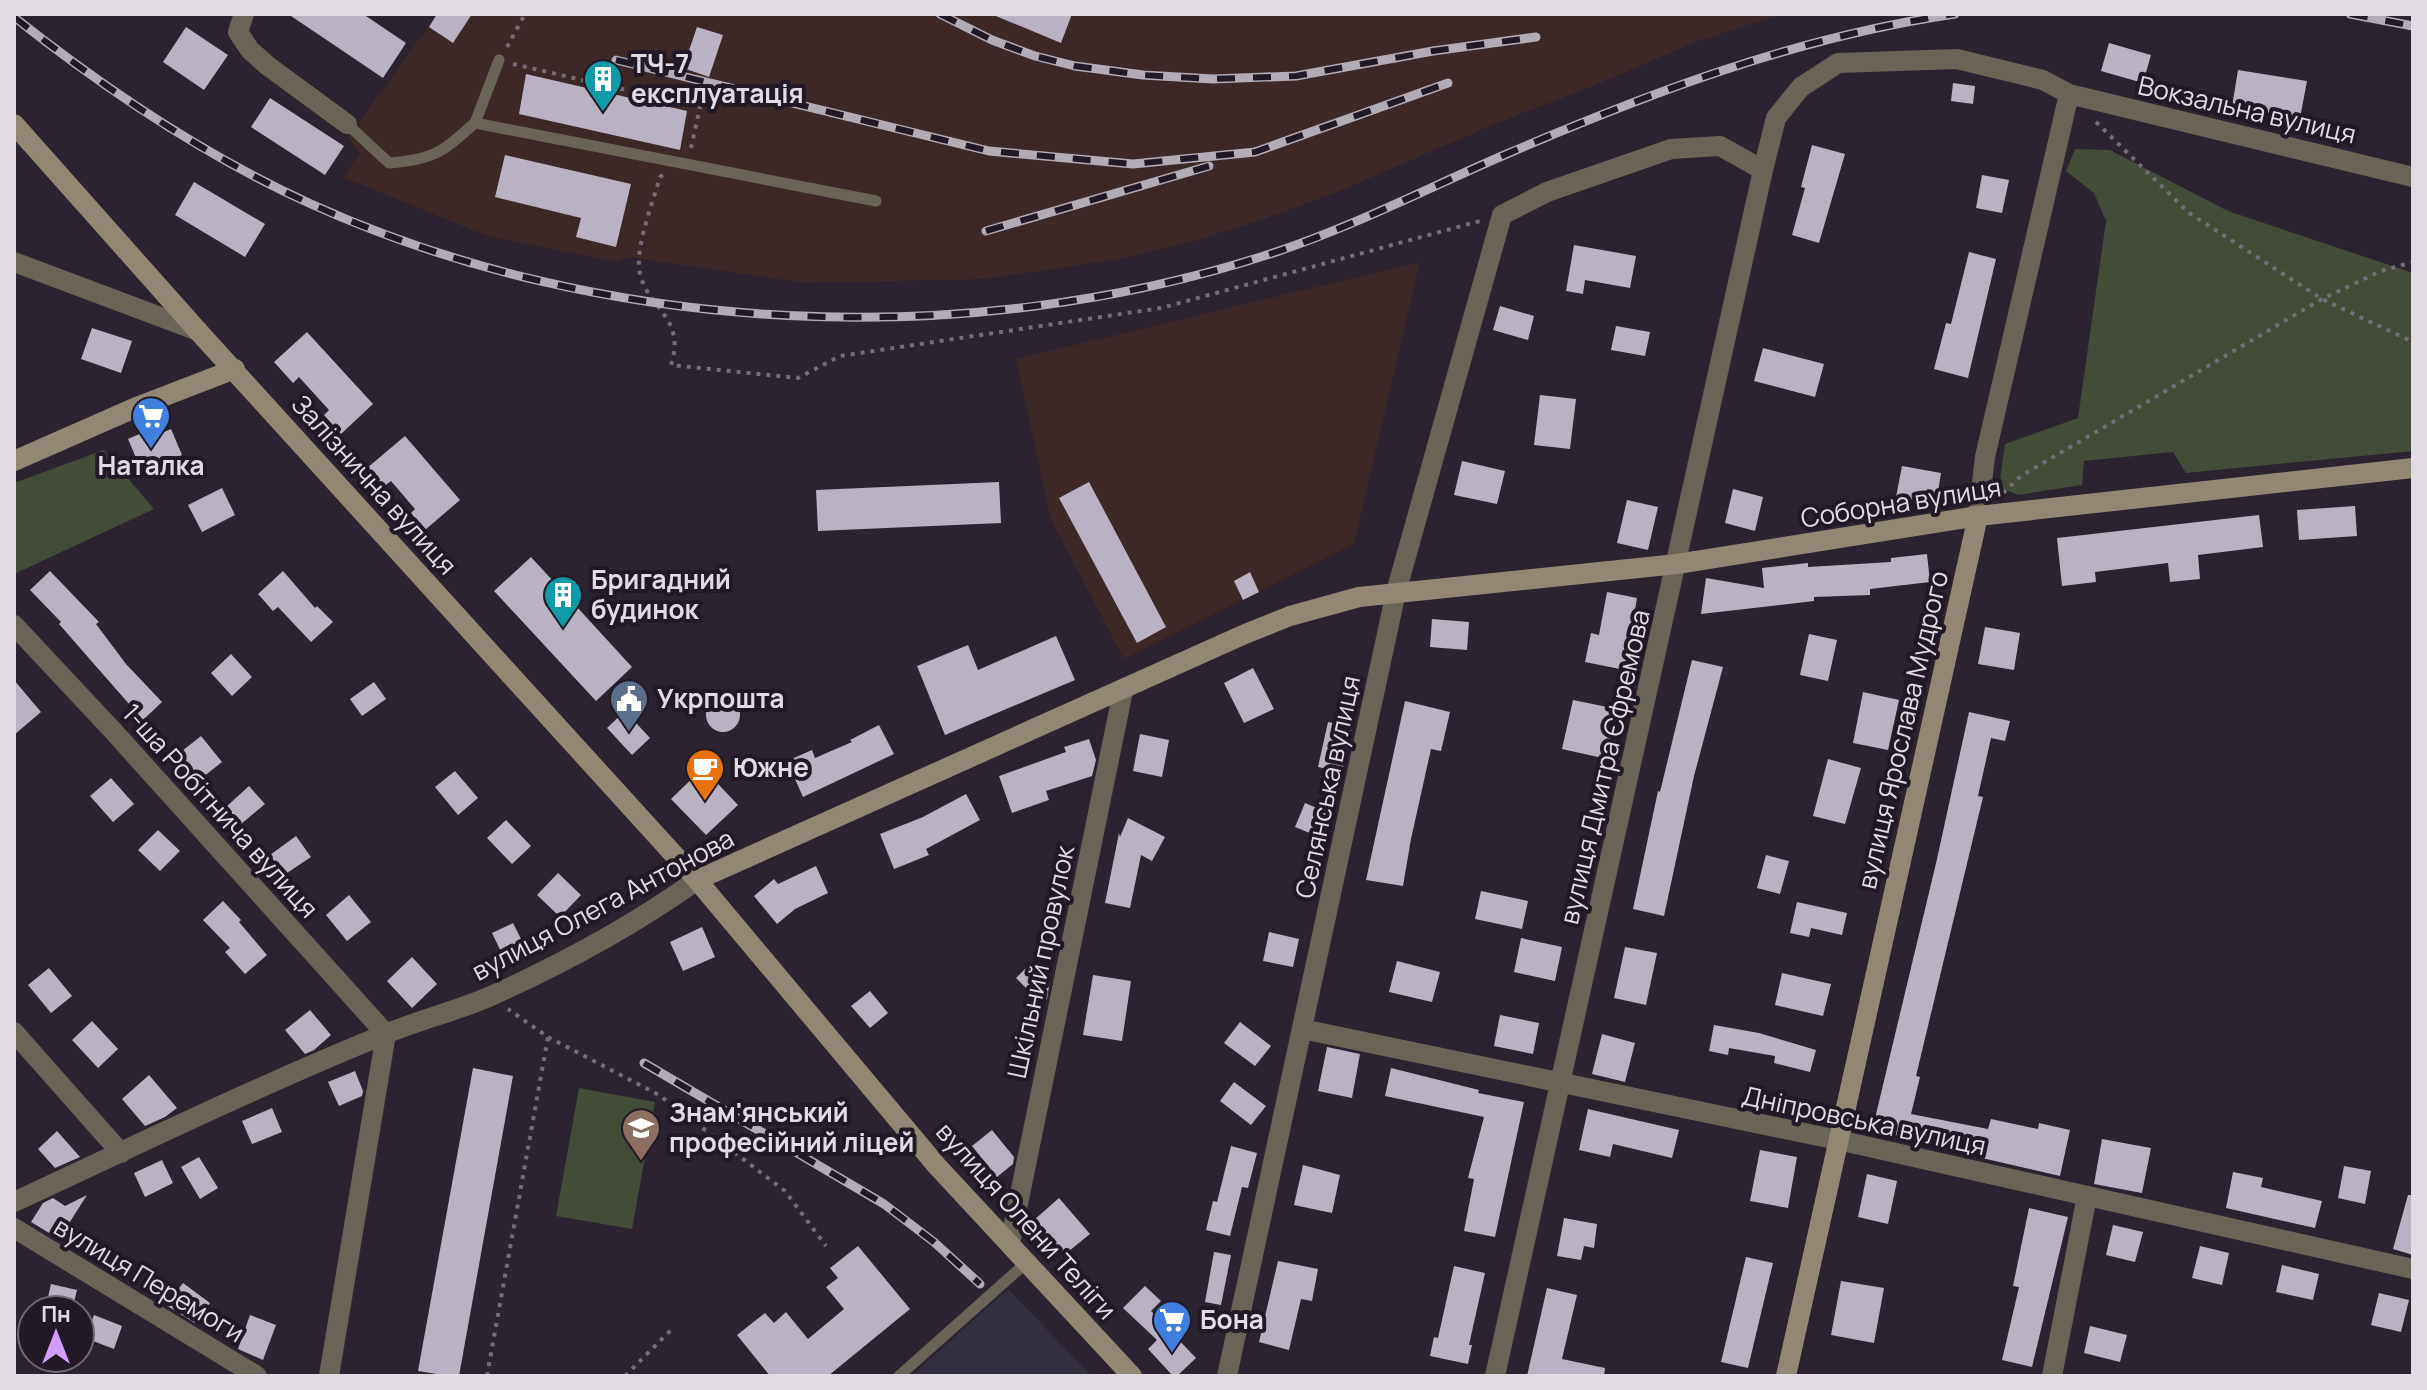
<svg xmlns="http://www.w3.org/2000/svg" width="2427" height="1390" viewBox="0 0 2427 1390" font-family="Manrope,sans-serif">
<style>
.commercial{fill:#322f3e}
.industrial{fill:#3c2827}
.green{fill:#434b39}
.building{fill:#b9b2c3}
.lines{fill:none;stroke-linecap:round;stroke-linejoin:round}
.path{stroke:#746d77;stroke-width:4;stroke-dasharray:4 6;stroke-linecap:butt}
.lane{stroke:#6a6458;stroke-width:11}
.street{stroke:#6a6458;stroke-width:20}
.secondary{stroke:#918774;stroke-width:20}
.rail-casing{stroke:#b1acb5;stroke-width:9}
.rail{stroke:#211925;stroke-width:6;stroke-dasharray:18;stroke-linecap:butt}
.labels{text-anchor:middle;stroke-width:8;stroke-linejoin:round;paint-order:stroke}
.poi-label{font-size:26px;font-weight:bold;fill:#e1dce4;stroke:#211925;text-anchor:start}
.street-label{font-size:26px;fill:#e1dce4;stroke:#211925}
</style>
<rect width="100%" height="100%" fill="#2b232f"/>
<!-- commercial -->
<path class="commercial" d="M1008,1289L1092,1376H911Z"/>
<!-- industrial -->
<path class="industrial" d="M437,14H1782L1698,41L1588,88L1495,124L1330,195L1261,220L1194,241L1120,259L985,279L805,283L628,257L618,262L487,236L343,177L360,153L348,138Z
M1420,262L1354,544L1124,659L1051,520L1016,359Z"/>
<!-- green -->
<path class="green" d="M2075,149L2110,150L2228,211L2413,273V451L2186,473L2173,452L2084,461L2082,485L2018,495L1999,487L2005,444L2078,418L2106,221L2094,193L2066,171Z
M104,450L154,509L14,574V483Z
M579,1088L655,1102L632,1229L556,1216Z"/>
<!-- building -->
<path class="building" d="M288,14H363L406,43L383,78Z
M437,14H472L453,43L429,27Z
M991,14H1072L1061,43Z
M186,27L228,55L204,90L163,62Z
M697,27L723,35L709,77L683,68Z
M2109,43L2151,55L2143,83L2101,71Z
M2238,70L2307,81L2300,118L2232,107Z
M526,74L687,111L680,150L519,114Z
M1953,83L1975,86L1973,104L1951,101Z
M270,98L344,146L325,175L251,127Z
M1812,145L1845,154L1819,243L1792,235L1805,188L1801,187Z
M505,155L631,184L616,247L576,237L581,218L495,197Z
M1982,175L2009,180L2002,213L1976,208Z
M194,182L265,224L245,257L175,215Z
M1574,245L1636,256L1630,288L1585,280L1583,294L1566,291Z
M1969,252L1996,259L1968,378L1934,369L1946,323L1951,324Z
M1500,306L1534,316L1528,340L1493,330Z
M1616,326L1650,332L1645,356L1611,350Z
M92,328L132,341L121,373L81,359Z
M307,332L373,404L341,434L324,415L329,410L299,377L293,383L274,362Z
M1763,348L1824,364L1815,397L1754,381Z
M1540,395L1576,399L1570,449L1534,445Z
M151,429L155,436L171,429L182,455L142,472L128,439Z
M405,436L460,500L425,530L411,513L415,509L391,481L383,487L367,468Z
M1462,461L1505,471L1497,504L1454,495Z
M1902,466L1941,473L1936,504L1896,497Z
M999,482L1001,523L818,531L816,490Z
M1089,482L1166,627L1137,643L1059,498Z
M222,488L235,515L202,532L188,505Z
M1733,489L1763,497L1755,531L1725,523Z
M1627,500L1658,507L1648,550L1617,543Z
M2355,506L2357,536L2299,540L2297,510Z
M2259,515L2263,547L2198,555L2200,579L2170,582L2168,563L2095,572L2096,582L2062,586L2057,538Z
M1927,554L1930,582L1870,589V595L1814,597V601L1701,614L1706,578L1764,588L1762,568L1808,563V567L1891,562V558Z
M531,557L632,667L596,701L494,591Z
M50,571L99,622L96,624L126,664L162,702L143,720L59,624L61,622L30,590Z
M283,571L315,608L317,606L333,622L311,642L278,607L273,611L258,594Z
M1250,572L1259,592L1243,600L1234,581Z
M1607,592L1637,598L1625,670L1585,662L1591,633L1599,635Z
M1432,619L1469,622L1467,650L1430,647Z
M1985,627L2020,633L2014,670L1978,664Z
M1809,634L1837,640L1828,681L1800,675Z
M1056,636L1075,680L945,735L917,666L968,645L978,670Z
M231,654L252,677L232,696L211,673Z
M1692,660L1723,667L1694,776L1664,916L1633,909L1658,791L1660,792Z
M1253,668L1274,709L1244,723L1224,683Z
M14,680L41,712L14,735Z
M374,682L386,699L362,716L350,699Z
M1863,692L1899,700L1888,750L1853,743Z
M706 715a17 17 0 1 1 34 0a17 17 0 1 1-34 0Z
M1573,700L1617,709L1607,759L1562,749Z
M1405,701L1450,712L1441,751L1431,749L1411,839L1403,886L1366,880Z
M625,711L650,738L632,755L607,728Z
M1969,712L2010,721L2005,741L1991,738L1978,796L1983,797L1916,1076L1920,1077L1911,1114L1988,1129L1991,1119L2038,1129L2039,1123L2070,1130L2060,1176L1982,1158L1983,1152L1872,1131L1937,859Z
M1328,722L1352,727L1342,772L1318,767Z
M879,725L894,754L803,797L787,761L812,750L815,758L852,742L850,740Z
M1140,734L1169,740L1162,777L1133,771Z
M201,736L222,762L198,781L177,755Z
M1089,739L1096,760L1092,776L1046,791L1049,800L1012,813L999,776L1066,752L1064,747Z
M1828,759L1861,768L1845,824L1813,816Z
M703,768L738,805L706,835L671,799Z
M455,771L478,798L458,815L435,787Z
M111,778L134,804L113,822L90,796Z
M249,786L265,804L241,824L226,807Z
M966,794L980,820L926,849L929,855L894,869L880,834L923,817Z
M1305,803L1331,814L1322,838L1295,827Z
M1128,818L1165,837L1152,861L1141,855L1130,908L1105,903L1119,833L1120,837Z
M506,820L531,846L512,864L487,838Z
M158,830L180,851L160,871L138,850Z
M296,836L311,857L284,875L270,855Z
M1766,855L1789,861L1780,894L1757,888Z
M816,866L828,893L795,909L777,924L754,896L774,879L778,884Z
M558,873L581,895L560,917L537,895Z
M1481,891L1528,901L1522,929L1475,919Z
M349,895L371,922L347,941L326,915Z
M223,901L241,920L239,922L267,955L245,974L225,952L230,948L203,920Z
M1797,902L1847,913L1842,935L1811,928L1809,937L1790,933Z
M513,923L526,949L505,960L492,933Z
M702,927L715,957L683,971L670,942Z
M1269,932L1299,939L1293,967L1263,961Z
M1521,938L1562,947L1555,981L1514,972Z
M1625,947L1657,953L1646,1005L1614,998Z
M412,957L437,984L412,1008L387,981Z
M1397,961L1440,972L1432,1002L1389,992Z
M1032,962L1050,980L1047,999L1042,1004L1016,978Z
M49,968L72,996L51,1013L28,985Z
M1782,973L1831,984L1823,1016L1775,1005Z
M1093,975L1131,981L1122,1041L1083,1035Z
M870,991L888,1013L870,1028L851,1006Z
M310,1010L331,1035L314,1050L305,1054L285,1030Z
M1500,1015L1539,1023L1533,1054L1494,1046Z
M92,1021L118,1049L98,1068L72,1040Z
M1240,1022L1271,1046L1255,1066L1224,1043Z
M1714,1025L1759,1033L1816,1050L1810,1072L1774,1063L1775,1056L1729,1048L1728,1055L1709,1051Z
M1602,1034L1635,1043L1625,1082L1592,1074Z
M1327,1047L1360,1054L1352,1098L1318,1091Z
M473,1068L513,1076L459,1376H449L418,1371Z
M1391,1068L1479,1090L1478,1093L1524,1102L1495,1237L1464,1231L1474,1179L1468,1178L1484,1117L1385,1096Z
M355,1071L363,1091L362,1096L339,1106L328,1082Z
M149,1075L177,1108L165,1117L145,1126L122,1099Z
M1234,1082L1266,1106L1251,1125L1220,1101Z
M272,1108L282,1132L252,1144L242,1121Z
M1588,1109L1679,1130L1672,1158L1613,1144L1610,1157L1579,1150Z
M992,1130L1014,1157L1013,1164L997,1177L972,1146Z
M57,1131L80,1157L55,1168L38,1149Z
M2102,1139L2151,1148L2142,1193L2094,1184Z
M1231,1146L1257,1153L1248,1188L1242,1187L1230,1236L1206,1230L1213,1201L1217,1202Z
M1760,1150L1797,1157L1788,1208L1750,1201Z
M199,1157L218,1188L200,1199L181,1167Z
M162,1160L173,1183L145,1197L134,1173Z
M1303,1165L1340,1175L1332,1213L1294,1205Z
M2344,1166L2371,1171L2365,1204L2338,1198Z
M2233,1172L2263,1178L2261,1187L2322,1201L2315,1228L2226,1208Z
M1867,1174L1897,1181L1888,1224L1858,1217Z
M87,1195L59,1239L31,1222L43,1203L53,1198L65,1206Z
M2408,1195H2413V1255L2393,1249Z
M1059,1198L1090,1234L1064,1255L1034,1220Z
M2029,1208L2068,1217L2032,1367L2002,1360L2019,1287L2013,1286Z
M1564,1218L1597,1224L1594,1248L1584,1246L1581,1260L1557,1256Z
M2113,1225L2143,1232L2135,1262L2106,1255Z
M858,1246L910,1309L828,1376H770L737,1335L765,1313L774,1323L786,1312L808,1339L844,1309L826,1287L838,1278L830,1268Z
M2200,1246L2229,1253L2222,1285L2192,1278Z
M1214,1252L1231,1255L1221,1305L1205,1302Z
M1746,1257L1773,1263L1748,1368L1721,1362Z
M1278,1261L1318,1269L1312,1301L1301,1299L1289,1350L1259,1342Z
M2282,1265L2319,1274L2313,1300L2276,1292Z
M1454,1266L1485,1273L1469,1345H1472L1468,1364L1430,1356L1434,1337L1438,1338Z
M1841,1281L1884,1288L1874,1343L1831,1335Z
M183,1283L210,1303L195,1323L166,1305Z
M51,1284L77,1290L72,1310H45Z
M1145,1286L1161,1301L1151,1311L1196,1358L1177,1376H1173L1148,1349L1157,1340L1123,1308Z
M1547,1288L1577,1295L1562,1359L1605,1368L1604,1376H1527Z
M2379,1293L2409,1300L2401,1332L2371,1325Z
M94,1315L122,1326L114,1349L85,1338Z
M250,1315L276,1325L263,1360L238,1349Z
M2090,1326L2127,1335L2120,1362L2084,1353Z"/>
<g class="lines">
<!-- path -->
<path class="path" d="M507,47L525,14
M513,64L700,107L691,148
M2096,122L2189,213L2322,299L2413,342
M663,175L660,177C653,202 634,250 640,274C649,310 686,317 671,365L798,378L840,356L1161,308L1480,221
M2003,493L2021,476L2322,299L2381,271L2413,262
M548,1037L659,1095L785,1191L826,1246
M487,1376L548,1037L508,1009
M625,1376L673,1328"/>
<!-- lane -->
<path class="lane" d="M475,123L499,60
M347,124L389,163C435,159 441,153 475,123L876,201
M899,1376L1027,1262"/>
<!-- street -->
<path class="street" d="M244,14L238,32L250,50L268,66L347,124
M14,262L198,331
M1978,516L1985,457L2069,94
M14,625L115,733L386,1034L329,1376
M1302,1029L1838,1140L2413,1269
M14,1032L121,1153
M14,1202C137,1145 258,1086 383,1035C419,1020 457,1011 491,996C562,964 634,925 697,880
M14,1228L257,1376
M1010,1243L1123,691
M1227,1376L1396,592L1502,215L1547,192L1671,149L1720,146L1763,170L1776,118L1801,87L1838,63L1957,59L2043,80L2069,94L2413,177
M1495,1376L1763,170
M2052,1376L2087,1196"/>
<!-- secondary -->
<path class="secondary" d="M14,124L198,331L697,880L937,1166L1132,1376
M14,461L139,406L235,369
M697,880L1245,634L1290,616L1359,597L1677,564L1978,516L2413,468
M1786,1376L1978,516"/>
<!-- rail casing -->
<g class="rail-casing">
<path id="rail" d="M940,14L992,40L1035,56L1075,66L1143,75L1213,79L1296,76L1433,51L1536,37
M2350,14L2413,26
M14,17C105,89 205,156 311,204C604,336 968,353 1273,253C1352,227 1426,189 1502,156C1649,93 1796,37 1955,14
M616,60L989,151L1133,164L1255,152L1448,83
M986,231L1209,166
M644,1063L884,1204L934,1242L980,1284"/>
</g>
<!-- rail -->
<use href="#rail" class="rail"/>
</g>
<!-- icons -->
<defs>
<g id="building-pin" transform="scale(2)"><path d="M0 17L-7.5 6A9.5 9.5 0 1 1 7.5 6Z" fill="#0f9aa8" stroke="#211925"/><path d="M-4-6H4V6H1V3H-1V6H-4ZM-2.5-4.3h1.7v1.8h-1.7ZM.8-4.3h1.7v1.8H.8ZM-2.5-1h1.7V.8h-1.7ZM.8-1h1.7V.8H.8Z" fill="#fff"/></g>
<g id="supermarket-pin" transform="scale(2)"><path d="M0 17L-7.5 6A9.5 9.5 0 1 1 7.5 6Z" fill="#3f7fe0" stroke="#211925"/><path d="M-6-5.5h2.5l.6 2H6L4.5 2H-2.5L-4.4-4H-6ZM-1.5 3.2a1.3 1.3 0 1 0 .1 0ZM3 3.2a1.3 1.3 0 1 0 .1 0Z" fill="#fff"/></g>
<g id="civic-pin" transform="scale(2)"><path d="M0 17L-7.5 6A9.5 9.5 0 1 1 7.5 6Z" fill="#5c6f8a" stroke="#211925"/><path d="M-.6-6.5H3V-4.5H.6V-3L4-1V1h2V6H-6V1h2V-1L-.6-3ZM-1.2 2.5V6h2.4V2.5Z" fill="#fff"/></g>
<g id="cafe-pin" transform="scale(2)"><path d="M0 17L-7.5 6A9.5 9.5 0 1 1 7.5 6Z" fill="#e8710a" stroke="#211925"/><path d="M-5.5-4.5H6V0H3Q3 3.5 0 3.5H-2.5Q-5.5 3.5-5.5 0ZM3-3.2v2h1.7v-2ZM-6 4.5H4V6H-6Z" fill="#fff"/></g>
<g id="university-pin" transform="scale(2)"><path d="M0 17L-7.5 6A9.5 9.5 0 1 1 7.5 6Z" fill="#8d6e63" stroke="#211925"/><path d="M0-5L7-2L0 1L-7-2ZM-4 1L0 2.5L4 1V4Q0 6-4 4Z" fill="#fff"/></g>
</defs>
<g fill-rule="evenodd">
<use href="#building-pin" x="603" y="79"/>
<use href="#supermarket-pin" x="151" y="416"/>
<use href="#building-pin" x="563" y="595"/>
<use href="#civic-pin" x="629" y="699"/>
<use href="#cafe-pin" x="705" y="768"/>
<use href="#university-pin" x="641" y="1128"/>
<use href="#supermarket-pin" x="1172" y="1320"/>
</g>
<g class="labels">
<!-- poi labels -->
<g class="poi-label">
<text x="631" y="73">ТЧ-7<tspan x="631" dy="30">експлуатація</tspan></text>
<text x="151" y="475" text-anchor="middle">Наталка</text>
<text x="591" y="589">Бригадний<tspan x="591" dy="30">будинок</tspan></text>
<text x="657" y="708">Укрпошта</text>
<text x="733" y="777">Южне</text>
<text x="669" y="1122">Знам'янський<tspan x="669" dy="30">професійний ліцей</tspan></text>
<text x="1200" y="1329">Бона</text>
</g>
<!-- street labels -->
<g class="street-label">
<text transform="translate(2247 110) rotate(13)" y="9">Вокзальна вулиця</text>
<text transform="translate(374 485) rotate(48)" y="9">Залізнична вулиця</text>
<text transform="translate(1901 503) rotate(-9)" y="9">Соборна вулиця</text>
<text transform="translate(1903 730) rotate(-77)" y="9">вулиця Ярослава Мудрого</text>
<text transform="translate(1605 767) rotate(-77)" y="9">вулиця Дмитра Єфремова</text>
<text transform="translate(1328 787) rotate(-78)" y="9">Селянська вулиця</text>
<text transform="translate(220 811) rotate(48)" y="9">1-ша Робітнича вулиця</text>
<text transform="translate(603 905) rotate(-28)" y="9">вулиця Олега Антонова</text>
<text transform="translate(1041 962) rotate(-78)" y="9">Шкільний провулок</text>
<text transform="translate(1864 1121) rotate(12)" y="9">Дніпровська вулиця</text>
<text transform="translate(1026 1221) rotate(48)" y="9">вулиця Олени Теліги</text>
<text transform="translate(149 1280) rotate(31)" y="9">вулиця Перемоги</text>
</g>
</g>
<!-- border -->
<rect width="2427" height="1390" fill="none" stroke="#e1dce4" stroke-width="32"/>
<!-- north arrow -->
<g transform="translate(56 1334)"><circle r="38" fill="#211925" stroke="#6e6771" stroke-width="2"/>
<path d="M0-6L14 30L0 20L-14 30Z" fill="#d39cfc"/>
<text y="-12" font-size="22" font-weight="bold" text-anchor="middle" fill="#e1dce4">Пн</text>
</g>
</svg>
